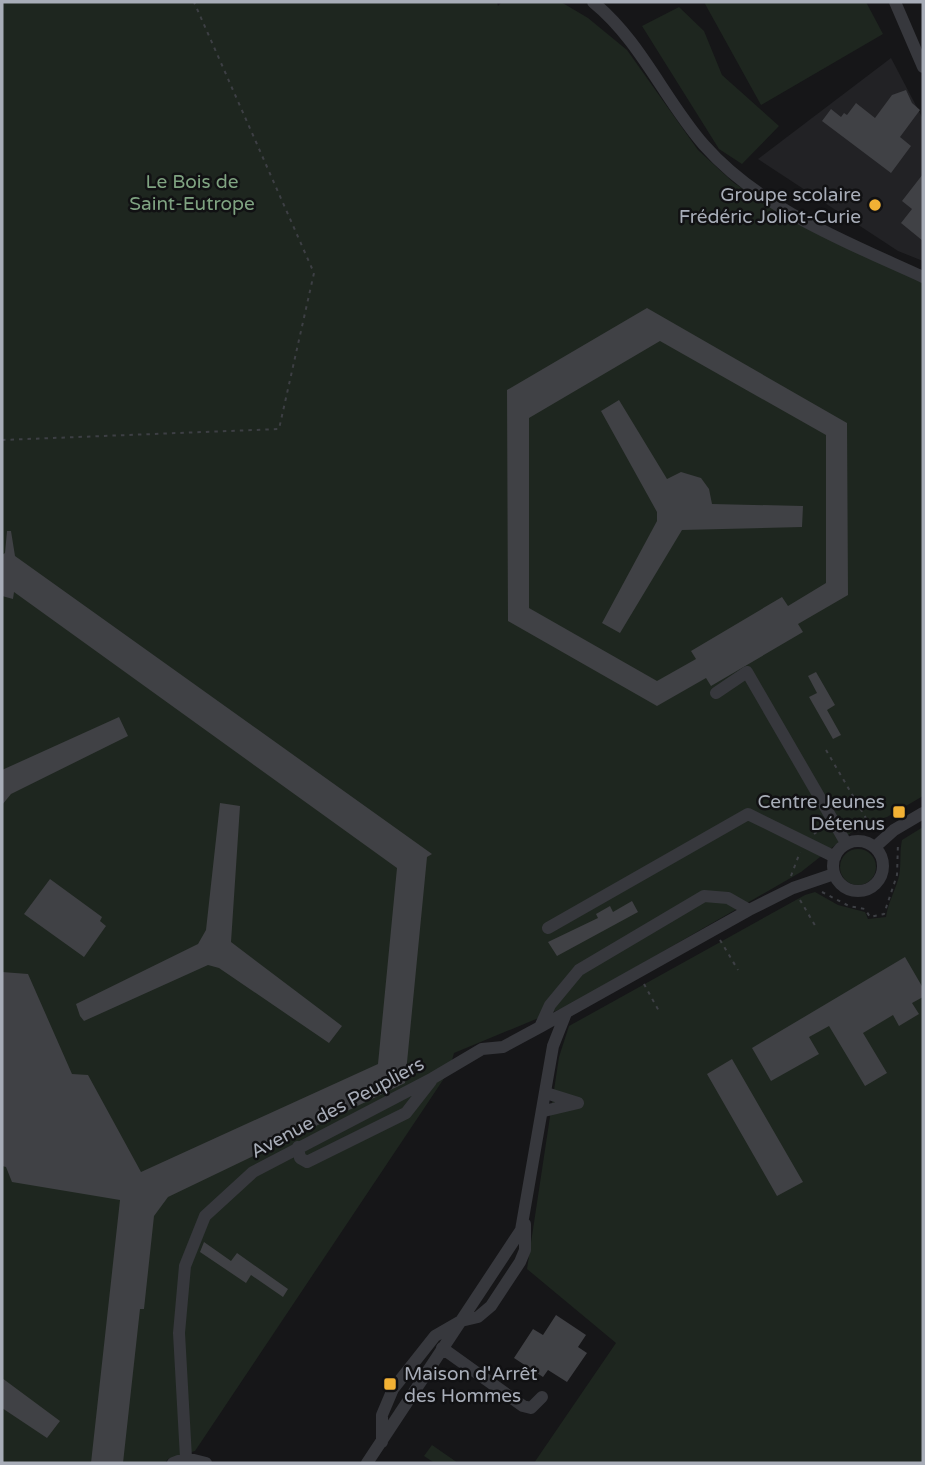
<svg xmlns="http://www.w3.org/2000/svg" width="925" height="1465" viewBox="0 0 925 1465" font-family="'Varela Round',sans-serif">
<style>
.built{fill:#222225}
.green{fill:#1e261f}
.building{fill:#404145;fill-rule:evenodd}
.lines{fill:none;stroke-linecap:round;stroke-linejoin:round}
.path{stroke:#3d3f44;stroke-width:2;stroke-dasharray:3.5 5;stroke-linecap:butt}
.minor{stroke:#37383d;stroke-width:12}
.poi-dot{fill:#f2b134;stroke:#111113;stroke-width:2.5}
.labels{text-anchor:middle;stroke-width:5;stroke-linejoin:round;paint-order:stroke}
.park-label{font-size:19px;fill:#7fa381;stroke:#111113}
.poi-label{font-size:19px;fill:#a8adb8;stroke:#111113;text-anchor:end}
.street-label{font-size:19px;fill:#a8adb8;stroke:#111113}
</style>
<rect width="100%" height="100%" fill="#161618"/>
<!-- built -->
<path class="built" d="M891,58L923,119V261L898,251L758,159Z"/>
<!-- green -->
<path class="green" d="M2,2H497L498,6L502,2H561L588,18L627,50L698,150L734,183L789,219L923,283V796L887,817L862,824L801,872L570,1005L454,1053L449,1071L195,1451L168,1459L165,1463H2Z
M704,2H866L883,34L761,105Z
M679,7L704,31L722,75L779,126L742,164L719,149L642,26Z
M923,827V1463H534L616,1343L527,1269L559,1057L569,1026L805,895L815,892L838,905L865,912L868,919L886,917C888,903 894,893 898,880C902,868 899,853 902,840Z
M840 867a18 18 0 1 1 36 0a18 18 0 1 1-36 0Z
M432,1445L458,1463H409L433,1462L424,1456Z"/>
<!-- building -->
<path class="building" d="M906,90L912,103L920,110L900,137L911,146L891,173L822,121L831,109L841,117L844,113L847,115L856,103L875,118L892,95Z
M923,174V241L901,223L912,209L902,201Z
M647,308L847,423L848,595L798,624L803,632L711,686L706,678L657,706L508,621L507,390ZM660,341L826,435V583L788,606L782,597L691,651L696,659L657,681L529,608V418Z
M619,400L667,479L681,472L701,478L709,489L712,504L803,506L802,527L682,530L620,633L602,623L657,521V512L601,411Z
M7,531H11L15,556L432,854L427,857L405,1083L168,1197L154,1216L144,1309H140L123,1463H91L120,1200L12,1182L6,1167L2,1166V972L28,974L72,1074L88,1075L141,1172L378,1064L397,868L14,592L13,599L2,596V555L5,553Z
M816,672L835,705L827,710L841,735L833,739L809,697L817,693L808,676Z
M119,717L128,736L11,794L2,805V770Z
M220,803L240,806L231,942L342,1026L329,1043L219,968L208,965L84,1021L80,1016L76,1004L198,944L206,930Z
M50,879L102,917L100,921L106,926L84,957L24,914Z
M632,901L638,912L557,956L548,942L598,918L596,914L610,906L613,912Z
M905,957L923,988V997L912,1003L919,1014L899,1026L893,1015L863,1033L887,1073L865,1086L829,1026L809,1037L819,1054L771,1081L752,1048Z
M732,1059L803,1182L777,1196L707,1074Z
M204,1242L231,1261L237,1253L288,1289L283,1297L251,1275L246,1283L200,1252Z
M556,1315L586,1335L578,1347L587,1353L567,1382L548,1370L543,1377L514,1358L533,1329L543,1335Z
M2,1378L60,1421L47,1438L2,1408Z"/>
<g class="lines">
<!-- path -->
<path class="path" d="M2,440L279,429L314,273L194,2
M826,750L870,825
M851,825L863,827L883,822
M814,834L823,827
M791,876L800,852
M822,892L849,906L865,909L870,917L884,914L897,875L898,843
M800,900L816,927
M720,940L738,970
M644,984L660,1013"/>
<!-- minor -->
<path class="minor" d="M593,2C641,41 664,99 704,145C760,209 849,243 923,277
M895,2L923,67
M716,693L747,672L846,843
M833 866a25 25 0 1 1 50 0a25 25 0 1 1-50 0Z
M875,847L894,830L923,813
M548,928L748,814L835,857
M540,1027L550,1005L579,970L704,896L728,898L749,910
M546,1093L578,1103
M544,1111L578,1103
M298,1147L300,1158L307,1162L406,1113L431,1081
M442,1348L523,1406L531,1408L542,1397
M382,1442V1415L393,1389L435,1336L461,1321L478,1317L491,1306L520,1262L525,1250V1224
M186,1458L179,1333L185,1266L205,1216L253,1172L433,1078L482,1049L503,1047L540,1027L749,910L793,888L834,874
M173,1463L186,1458L206,1463
M367,1463L521,1230L553,1046L566,1013"/>
</g>
<!-- markers -->
<g class="poi-dot">
<circle cx="875" cy="205" r="7"/>
<rect x="892" y="805" width="14" height="14" rx="3.5"/>
<rect x="383" y="1377" width="14" height="14" rx="3.5"/>
</g>
<g class="labels">
<!-- park labels -->
<g class="park-label">
<text x="192" y="188">Le Bois de<tspan x="192" dy="22">Saint-Eutrope</tspan></text>
</g>
<!-- poi labels -->
<g class="poi-label">
<text x="861" y="201">Groupe scolaire<tspan x="861" dy="22">Frédéric Joliot-Curie</tspan></text>
<text x="885" y="808">Centre Jeunes<tspan x="885" dy="22">Détenus</tspan></text>
<text x="404" y="1380" text-anchor="start">Maison d'Arrêt<tspan x="404" dy="22">des Hommes</tspan></text>
</g>
<!-- street labels -->
<g class="street-label">
<text transform="translate(337 1107) rotate(-28)" y="7">Avenue des Peupliers</text>
</g>
</g>
<!-- border -->
<rect width="925" height="1465" fill="none" stroke="#a8adb8" stroke-width="7"/>
</svg>
